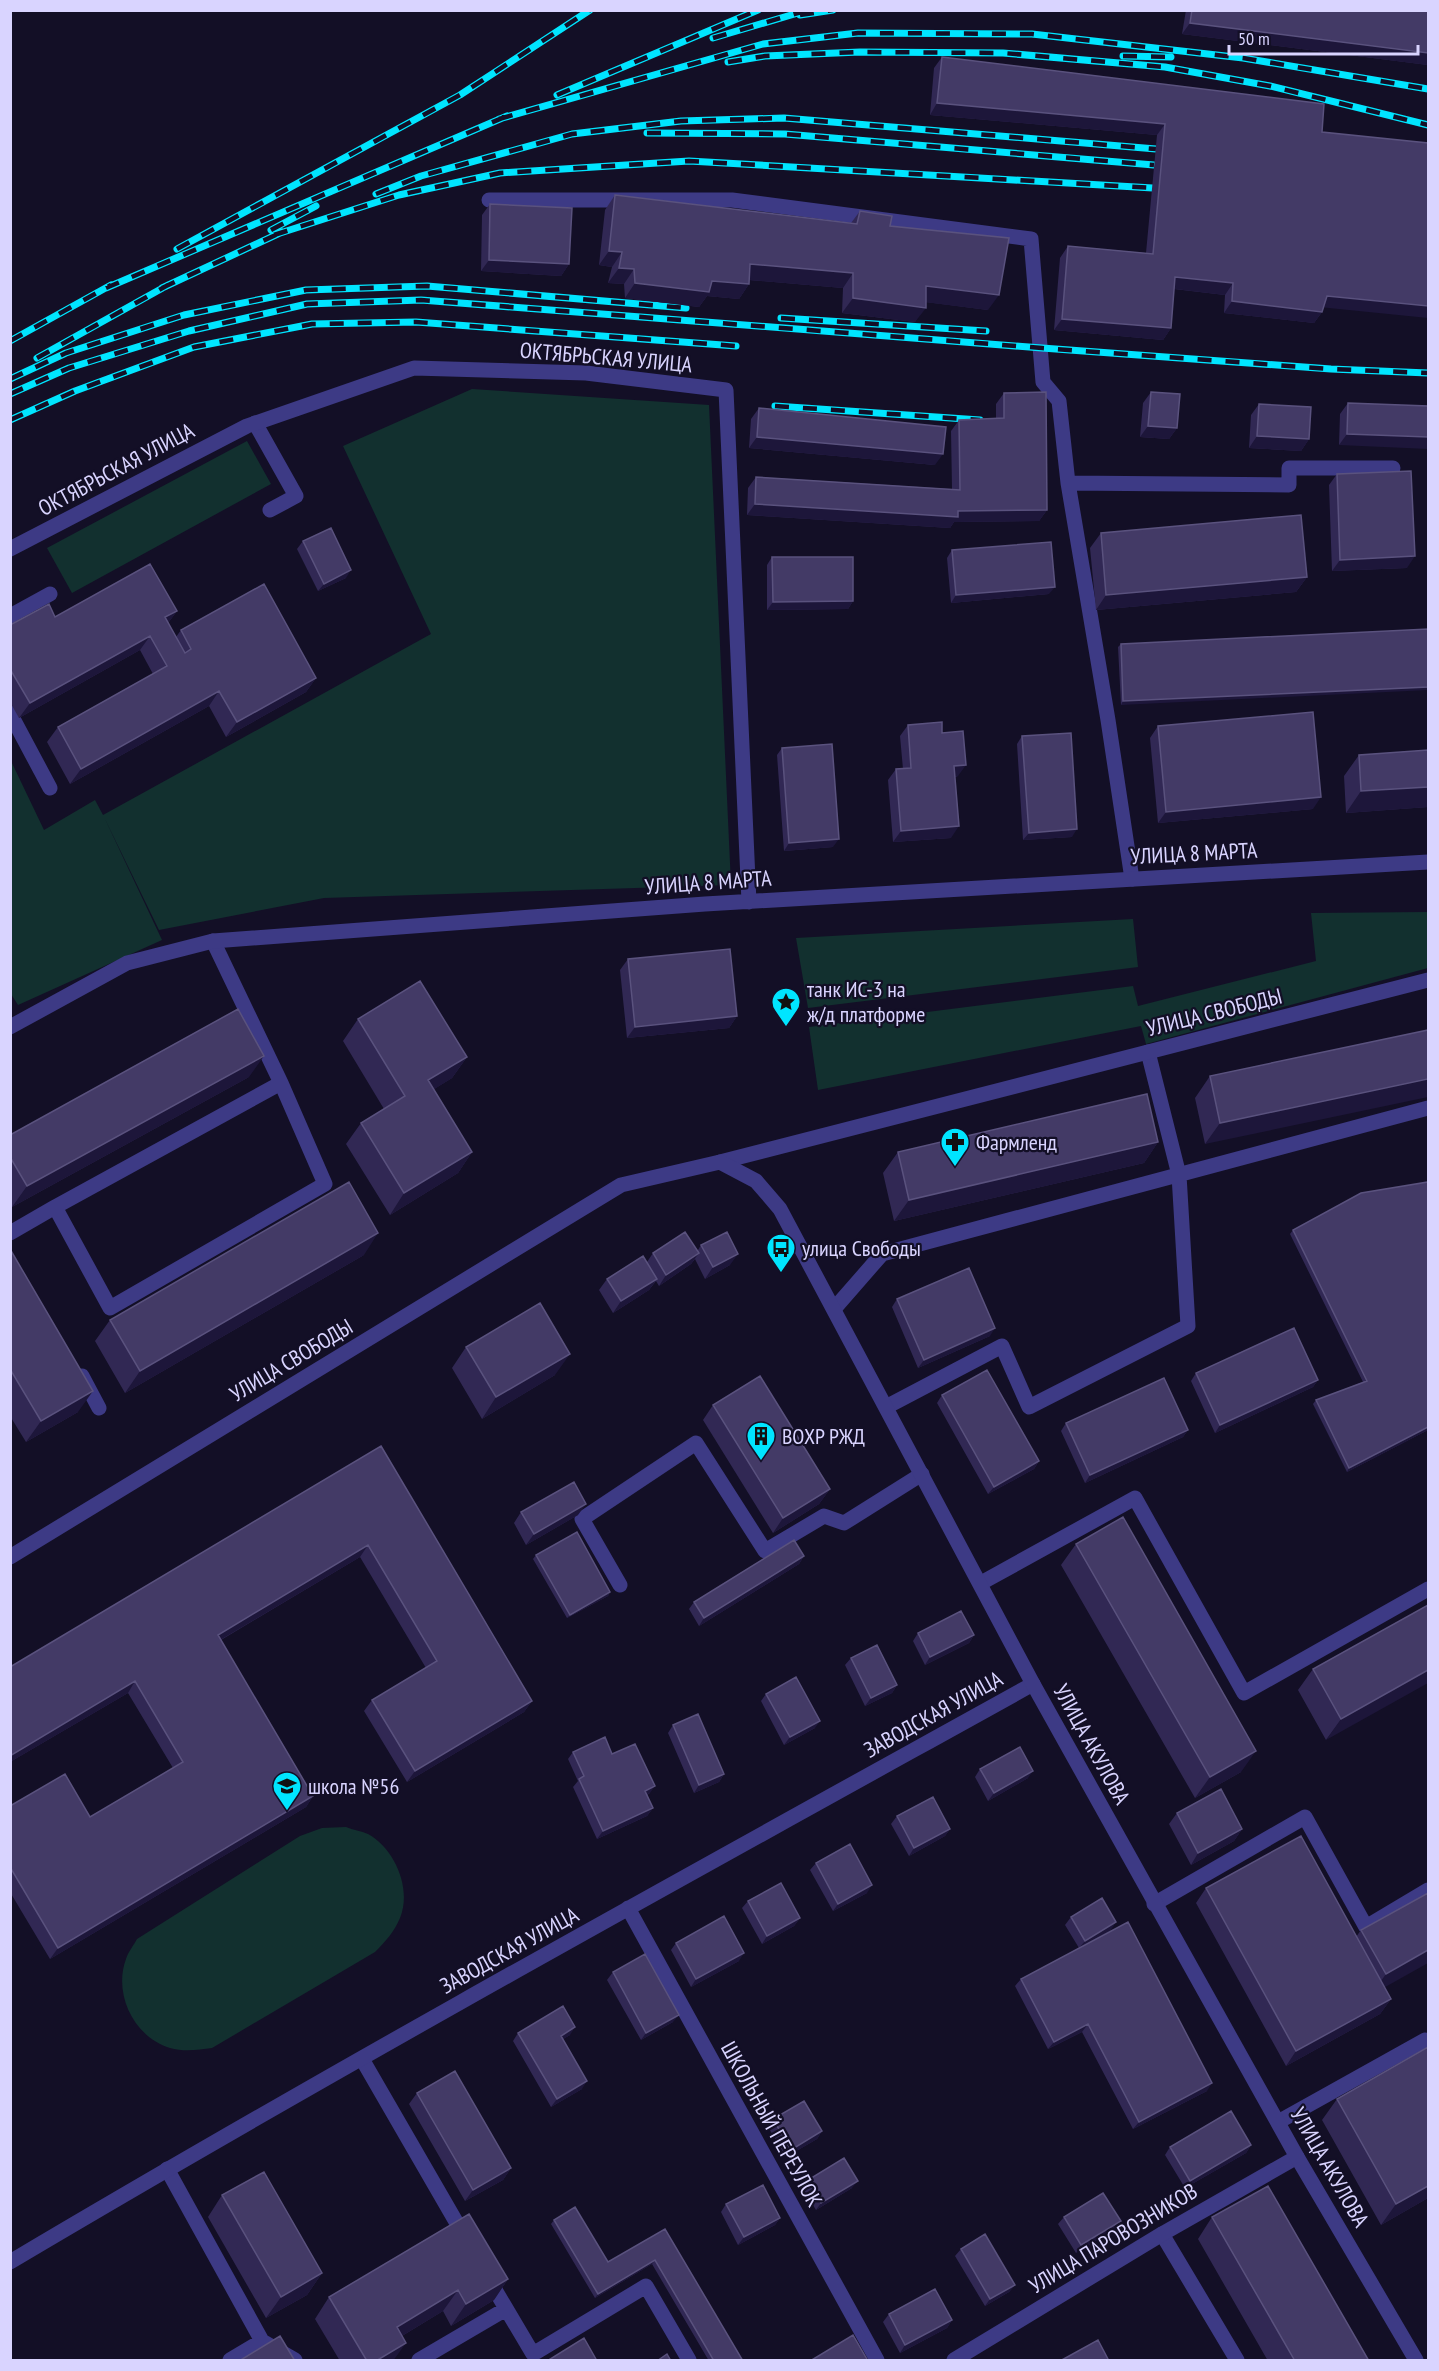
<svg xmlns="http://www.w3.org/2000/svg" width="1439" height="2371" viewBox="0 0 1439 2371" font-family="'PT Sans Narrow',sans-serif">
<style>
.green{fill:#12302f}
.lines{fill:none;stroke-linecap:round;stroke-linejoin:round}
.service{stroke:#3d3a85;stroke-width:15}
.minor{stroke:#3d3a85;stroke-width:15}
.tertiary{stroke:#3d3a85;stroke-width:15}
.rail-casing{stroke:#00e5ff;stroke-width:7}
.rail{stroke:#130f26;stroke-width:4.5;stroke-dasharray:14;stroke-linecap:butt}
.wall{fill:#312854}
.shaded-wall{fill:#1d163a}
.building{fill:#433a66;stroke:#5a527e;stroke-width:1.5}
.labels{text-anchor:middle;stroke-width:4.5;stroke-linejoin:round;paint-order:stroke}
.street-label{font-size:22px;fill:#d9d4ff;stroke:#130f26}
.poi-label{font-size:22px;fill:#d9d4ff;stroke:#130f26;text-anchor:start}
</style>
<rect width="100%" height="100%" fill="#130f26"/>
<!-- green -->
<path class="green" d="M472,389L709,405L731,885L324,898L159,930L104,817L162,940L18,1005L11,994V761L44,830L95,800L103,815L431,634L343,446Z
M247,441L271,484L72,593L47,548Z
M1428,912V968L1146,1044L1141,1026L818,1090L809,1027L1133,986L1138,1006L1316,961L1311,913Z
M1133,919L1138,967L808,1008L796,938Z
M346,1827C353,1830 361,1831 368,1834C395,1849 412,1889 400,1918C394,1932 386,1941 375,1952L212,2048C198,2050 184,2052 170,2048C134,2037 113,1994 126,1959C128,1952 134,1945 137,1939L300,1836L322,1828Z"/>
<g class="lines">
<!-- service -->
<path class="service" d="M489,200H732L1031,239L1043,382L1059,401L1068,483L1108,720L1132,879
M255,423L296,496L270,510
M1068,483L1289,485V468H1393
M10,616L50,594
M10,713L50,788
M213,941L281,1083L325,1184L110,1308L55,1207L281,1083
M10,1233L55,1207
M834,1309L882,1254L1428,1108
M82,1376L99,1408
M886,1407L1002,1346L1029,1407L1188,1326L1179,1175L1148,1052
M981,1583L1135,1498L1244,1693L1428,1589
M620,1585L582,1519L696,1443L765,1551L824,1516L844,1523L922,1474
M1154,1904L1305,1817L1366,1927L1428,1890
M362,2059L466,2239
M167,2169L262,2341L295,2360
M1162,2234L1237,2360
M488,2278L533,2354L646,2286L689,2360
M230,2360L262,2341
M419,2360L506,2309"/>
<!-- minor -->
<path class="minor" d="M10,549L247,426L414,368L586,373L726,390L749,902
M10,1027L127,963L213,941L705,904L1428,862
M720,1162L1428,980
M628,1908L877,2360
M1278,2122L1425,2040L1428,2046
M10,2262C347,2062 690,1874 1033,1684
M954,2360L1162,2234L1297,2157"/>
<!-- tertiary -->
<path class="tertiary" d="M10,1557L621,1185L720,1162L756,1181L780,1209L1033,1684L1297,2157L1416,2360"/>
<!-- rail casing -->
<g class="rail-casing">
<path id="rail" d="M800,15L833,10
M713,38L808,10
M1123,56L1171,57
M728,62L765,56L860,52L1003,53L1165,67L1270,86L1428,125
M557,95L758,10
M499,119L763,44L858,33L1032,34L1243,58L1428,89
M647,133L785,134L1154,165
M376,194L421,176L572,134L681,121L784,118L1156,149
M271,230L316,206
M274,235L399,195L500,173L689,161L1170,189
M177,249L460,95L590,10
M106,288L507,116
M162,288L282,232
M781,318L986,331
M10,341L111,285
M37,358L168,285
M10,379L66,353L184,315L306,290L427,286L686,308
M10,394L69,368L189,331L307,304L421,300L1042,348L1331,369L1428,373
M775,406L980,420
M10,420L75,391L194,347L312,324L416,322L736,346"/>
</g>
<!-- rail -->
<use href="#rail" class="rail"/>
</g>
<!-- wall -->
<path class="wall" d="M1186,10H1428V65L1182,34Z
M942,57L1322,132L1323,308L1322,312L1314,323L1224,313L1225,295L1174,289L1171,328L1163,340L1054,330L1060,258L1068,246L1146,253L1157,135L930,115L934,68Z
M615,195L851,223L860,211L890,226L988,310L926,302L915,322L842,313L843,288L749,280V284L739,299L707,296L699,307L625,298L624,284L608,283L612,267L599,265L605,210Z
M490,204L569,264L561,276L481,271L482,215Z
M1151,392L1177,428L1169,439L1140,437L1143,403Z
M1004,393L1047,510L1039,521L954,522L950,528L747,515L748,488L756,477L952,489L951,431L959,420L996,418V404Z
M1348,403L1428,406L1339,445L1340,414Z
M1259,404L1309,439L1301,451L1249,448L1251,415Z
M759,408L935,465L749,448L751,419Z
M1337,474L1407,568L1332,571L1329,485Z
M1101,533L1307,577L1296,592L1096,610L1090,548Z
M303,541L346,578L318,591L297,549Z
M952,550L1049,594L951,603L947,558Z
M772,557L853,601L848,609L767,610V565Z
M177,611L168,623L176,637L181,630L316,678L306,692L226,737L209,706L70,784L47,742L58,727L153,674L140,650L19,718L10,702V625L55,617Z
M1428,629L1121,705L1118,647L1121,644Z
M908,725L942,733L958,776L955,777L951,838L893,842L888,780L896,769H903L900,736Z
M1158,726L1313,809L1158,823L1150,738Z
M1022,736L1072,837L1023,840L1017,744Z
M782,748L833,847L784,851L777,755Z
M1428,750V807L1346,813L1344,776L1359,755Z
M628,959L737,1016L729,1028L627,1038L620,970Z
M358,1019L467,1057L452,1078L434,1089L472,1152L458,1173L390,1215L346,1144L361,1123L384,1109L343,1041Z
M1428,1030L1205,1144L1195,1098L1210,1076Z
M249,1077L12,1207L10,1205V1135Z
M1158,1142L1144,1163L894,1221L883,1173L898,1152Z
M1428,1182V1430L1347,1472L1313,1404L1316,1400L1363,1382L1290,1234L1293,1230Z
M701,1245L730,1265L705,1279L695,1259L691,1264L659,1286L656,1281L649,1290L613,1313L599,1290L607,1279L647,1262L653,1253L698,1250Z
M10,1249L78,1412L26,1442L10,1416Z
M364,1255L125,1393L95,1341L110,1320Z
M897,1299L990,1336L918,1368L892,1307Z
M466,1347L555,1375L482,1419L452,1368Z
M1196,1373L1318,1380L1313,1387L1215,1433L1191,1381Z
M942,1395L1039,1461L1034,1469L988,1494L937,1403Z
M713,1405L830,1489L819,1504L773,1533L703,1420Z
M1066,1423L1188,1430L1183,1437L1085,1483L1061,1431Z
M381,1446L532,1701L524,1712L407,1782L364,1711L372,1700L426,1668L360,1557L221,1640L313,1796L306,1807L50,1959L10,1892V1806L90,1817L173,1768L128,1693L10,1762Z
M521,1512L578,1515L526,1545L514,1523Z
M1076,1544L1241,1772L1195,1798L1061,1565Z
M536,1555L610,1592L608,1596L567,1618L533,1559Z
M804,1556L799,1564L699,1626L689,1609L694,1602Z
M1428,1605L1326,1740L1298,1690L1313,1669Z
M918,1633L974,1635L969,1643L925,1665L913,1641Z
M851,1658L897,1685L892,1693L865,1706L845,1665Z
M766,1694L815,1728L784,1745L761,1701Z
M673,1725L724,1774L719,1782L694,1793L668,1733Z
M573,1752L612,1754L650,1793L647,1795L653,1808L647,1816L597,1839L573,1787L578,1781L568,1759Z
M980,1769L1028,1778L988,1801L975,1777Z
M1177,1813L1242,1829L1234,1841L1191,1865L1169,1824Z
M897,1816L950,1829L945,1836L909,1856L891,1824Z
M816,1863L867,1893L833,1911L810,1870Z
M1206,1888L1356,1937L1361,1930L1428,1893L1384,1987L1391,1999L1380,2014L1286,2066L1196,1903Z
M748,1901L800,1918L794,1926L762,1944L742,1908Z
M1071,1917L1111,1930L1086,1944L1207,2091L1133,2129L1082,2032L1048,2049L1015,1986L1021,1979L1079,1948L1065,1925Z
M676,1943L739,1961L691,1987L671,1950Z
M613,1972L673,2022L641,2040L607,1980Z
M518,2033L570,2035L563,2039L582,2089L551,2107L513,2041Z
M1428,2047V2198L1381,2225L1322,2120L1337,2099Z
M417,2093L511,2168L503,2180L465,2201L409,2104Z
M773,2119L822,2131L817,2139L786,2157L768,2127Z
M1251,2145L1246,2153L1185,2188L1165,2155L1170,2147Z
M808,2180L852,2188L816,2210L802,2187Z
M222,2195L322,2273L307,2295L266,2318L208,2217Z
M726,2204L780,2218L775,2225L738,2245L721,2212Z
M1064,2217L1121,2221L1115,2229L1076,2253L1058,2224Z
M1212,2217L1369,2361H1268L1198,2239Z
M554,2220L608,2262L665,2229L743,2361H709L652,2264L595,2298L551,2224Z
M961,2249L1015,2285L1009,2292L985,2306L955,2256Z
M508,2279L494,2300L451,2326L443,2311L402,2336L393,2361H340L315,2319L329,2297Z
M889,2314L952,2320L947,2328L900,2353L883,2322Z"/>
<!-- shaded-wall -->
<path class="shaded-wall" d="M1190,23L1428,53V65L1182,34Z
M937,103L1165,124L1157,135L930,115Z
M609,251L622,252L612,267L599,265Z
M489,260L569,264L561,276L481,271Z
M750,264L853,273L843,288L739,279Z
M619,268L634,269L624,284L608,283Z
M1175,277L1233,283L1225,295L1167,288Z
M712,281L749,284L739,299L707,296L699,307L625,298L635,283Z
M926,286L999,295L988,310L916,301Z
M1327,296L1428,306V318L1319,307Z
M853,298L926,308L915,322L842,313Z
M1232,301L1322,312L1314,323L1224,313Z
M1062,319L1171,328L1163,340L1054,330Z
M1148,426L1177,428L1169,439L1140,437Z
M1347,434L1428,437V449L1339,445Z
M1257,436L1309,439L1301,451L1249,448Z
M757,437L943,454L935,465L749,448Z
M755,504L1047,510L1039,521L954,522L950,528L747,515Z
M1415,556L1407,568L1332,571L1340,560Z
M351,570L346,578L318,591L324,584Z
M1307,577L1296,592L1096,610L1106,595Z
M1055,587L1049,594L951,603L956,595Z
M853,601L848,609L767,610L773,602Z
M177,611L166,626L165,617Z
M150,636L140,650L19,718L30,703Z
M316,678L306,692L226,737L237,722Z
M1428,687V690L1121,705L1123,701Z
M219,691L209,706L70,784L81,769Z
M966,765L958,776L946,777L954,766Z
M1428,787V807L1346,813L1361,791Z
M1321,797L1313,809L1158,823L1166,812Z
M959,826L951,838L893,842L901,831Z
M1077,829L1072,837L1023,840L1029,833Z
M839,839L833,847L784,851L789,843Z
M737,1016L729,1028L627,1038L635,1027Z
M264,1056L249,1077L12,1207L27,1186Z
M467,1057L452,1078L414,1102L428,1080Z
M1428,1079V1097L1205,1144L1220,1123Z
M1158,1142L1144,1163L894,1221L909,1200Z
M472,1152L458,1173L390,1215L404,1193Z
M378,1233L364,1255L125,1393L140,1371Z
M699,1253L691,1264L659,1286L666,1275Z
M738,1254L730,1265L705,1279L713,1267Z
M657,1279L649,1290L613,1313L621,1301Z
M995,1328L990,1336L918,1368L924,1360Z
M570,1354L555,1375L482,1419L496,1397Z
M1318,1380L1313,1387L1215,1433L1220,1425Z
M93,1391L78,1412L26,1442L41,1421Z
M1428,1427V1430L1347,1472L1349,1468Z
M1188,1430L1183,1437L1085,1483L1090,1475Z
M1039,1461L1034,1469L988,1494L994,1487Z
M830,1489L819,1504L773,1533L783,1518Z
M586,1504L578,1515L526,1545L534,1534Z
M368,1545L360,1557L210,1646L218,1635Z
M804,1556L799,1564L699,1626L704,1618Z
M610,1592L608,1596L567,1618L570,1615Z
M974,1635L969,1643L925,1665L930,1657Z
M1428,1670V1683L1326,1740L1341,1719Z
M135,1681L128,1693L10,1762V1756Z
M897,1685L892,1693L865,1706L871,1698Z
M532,1701L524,1712L407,1782L415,1771Z
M820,1721L815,1728L784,1745L790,1737Z
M1256,1751L1241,1772L1195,1798L1210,1777Z
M1033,1771L1028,1778L988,1801L994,1793Z
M724,1774L719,1782L694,1793L699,1785Z
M655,1786L650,1793L639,1798L645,1791Z
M313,1796L306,1807L50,1959L58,1948Z
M653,1808L647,1816L597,1839L603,1831Z
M950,1829L945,1836L909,1856L914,1848Z
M1242,1829L1234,1841L1191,1865L1198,1853Z
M872,1885L867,1893L833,1911L838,1904Z
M800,1918L794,1926L762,1944L767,1936Z
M1116,1922L1111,1930L1079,1948L1085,1941Z
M1428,1950V1963L1371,1995L1386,1974Z
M744,1953L739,1961L691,1987L696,1979Z
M1391,1999L1380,2014L1286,2066L1296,2051Z
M679,2015L673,2022L641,2040L646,2033Z
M1088,2024L1082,2032L1048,2049L1054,2042Z
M575,2027L570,2035L555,2044L561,2036Z
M587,2081L582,2089L551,2107L557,2099Z
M1212,2083L1207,2091L1133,2129L1139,2122Z
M822,2131L817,2139L786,2157L791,2150Z
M1251,2145L1246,2153L1185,2188L1190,2181Z
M511,2168L503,2180L465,2201L473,2190Z
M858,2181L852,2188L816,2210L821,2203Z
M1428,2186V2198L1381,2225L1396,2204Z
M780,2218L775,2225L738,2245L744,2237Z
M1121,2221L1115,2229L1076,2253L1081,2245Z
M655,2260L652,2264L595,2298L598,2294Z
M322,2273L307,2295L266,2318L281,2297Z
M508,2279L494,2300L451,2326L466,2304Z
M1015,2285L1009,2292L985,2306L990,2299Z
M458,2290L443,2311L382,2348L397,2327Z
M952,2320L947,2328L900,2353L905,2345Z
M406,2343L393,2361H376Z"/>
<!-- building -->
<path class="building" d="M1192,10H1428V53L1190,23Z
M942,57L1324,104L1322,132L1428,143V306L1327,296L1322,312L1232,301L1233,283L1175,277L1171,328L1062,319L1068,246L1153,254L1165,124L937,103Z
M615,195L857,224L860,211L892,216L890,226L1009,238L999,295L926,286V308L853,298V273L750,264L749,284L712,281L709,292L635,283L634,269L619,268L622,252L609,251Z
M490,204L572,208L569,264L489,260Z
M1046,392L1047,510L958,511V517L755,504L756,477L960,490L959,420L1004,418V393Z
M1151,392L1180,394L1177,428L1148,426Z
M1348,403L1428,406V437L1347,434Z
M1259,404L1311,407L1309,439L1257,436Z
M759,408L946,427L943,454L757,437Z
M1411,471L1415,556L1340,560L1337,474Z
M1301,515L1307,577L1106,595L1101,533Z
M331,528L351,570L324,584L303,541Z
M1051,542L1055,587L956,595L952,550Z
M772,557H853V601L773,602Z
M150,564L177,611L165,617L185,653L191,649L181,630L264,584L316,678L237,722L219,691L81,769L58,727L167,666L150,636L30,703L10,669V625L49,604L55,617Z
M1428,629V687L1123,701L1121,644Z
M1313,712L1321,797L1166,812L1158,726Z
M942,722V733L963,731L966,765L954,766L959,826L901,831L896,769L911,768L908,725Z
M1071,733L1077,829L1029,833L1022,736Z
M832,744L839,839L789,843L782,748Z
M1428,750V787L1361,791L1359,755Z
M730,949L737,1016L635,1027L628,959Z
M420,981L467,1057L428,1080L472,1152L404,1193L361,1123L405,1096L358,1019Z
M238,1009L264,1056L27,1186L10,1157V1135Z
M1428,1030V1079L1220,1123L1210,1076Z
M1147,1094L1158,1142L909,1200L898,1152Z
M349,1182L378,1233L140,1371L110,1320Z
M1428,1182V1427L1349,1468L1316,1400L1367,1381L1293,1230L1361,1193Z
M685,1232L699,1253L666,1275L653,1253Z
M727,1232L738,1254L713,1267L701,1245Z
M10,1249L93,1391L41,1421L10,1369Z
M643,1256L657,1279L621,1301L607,1279Z
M969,1268L995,1328L924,1360L897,1299Z
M540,1303L570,1354L496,1397L466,1347Z
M1294,1328L1318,1380L1220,1425L1196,1373Z
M987,1370L1039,1461L994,1487L942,1395Z
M760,1376L830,1489L783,1518L713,1405Z
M1164,1378L1188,1430L1090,1475L1066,1423Z
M381,1446L532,1701L415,1771L372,1700L437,1661L368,1545L218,1635L313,1796L58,1948L10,1867V1806L65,1774L90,1817L183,1762L135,1681L10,1756V1667Z
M574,1482L586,1504L534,1534L521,1512Z
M1123,1517L1256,1751L1210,1777L1076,1544Z
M577,1532L610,1592L570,1615L536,1555Z
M794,1540L804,1556L704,1618L694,1602Z
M1428,1605V1670L1341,1719L1313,1669Z
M961,1611L974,1635L930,1657L918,1633Z
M877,1645L897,1685L871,1698L851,1658Z
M796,1677L820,1721L790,1737L766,1694Z
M698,1714L724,1774L699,1785L673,1725Z
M605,1737L612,1754L635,1744L655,1786L645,1791L653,1808L603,1831L579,1779L584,1776L573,1752Z
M1020,1747L1033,1771L994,1793L980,1769Z
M1221,1789L1242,1829L1198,1853L1177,1813Z
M933,1797L950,1829L914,1848L897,1816Z
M1301,1836L1391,1999L1296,2051L1206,1888Z
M850,1844L872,1885L838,1904L816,1863Z
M781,1883L800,1918L767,1936L748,1901Z
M1428,1893V1950L1386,1974L1361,1930Z
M1102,1898L1116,1922L1085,1941L1071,1917Z
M724,1916L744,1953L696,1979L676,1943Z
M1128,1922L1212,2083L1139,2122L1088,2024L1054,2042L1021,1979Z
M645,1954L679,2015L646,2033L613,1972Z
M563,2006L575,2027L561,2036L587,2081L557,2099L518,2033Z
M1428,2047V2186L1396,2204L1337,2099Z
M455,2071L511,2168L473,2190L417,2093Z
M804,2101L822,2131L791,2150L773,2119Z
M1231,2111L1251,2145L1190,2181L1170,2147Z
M844,2158L858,2181L821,2203L808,2180Z
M264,2172L322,2273L281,2297L222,2195Z
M763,2185L780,2218L744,2237L726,2204Z
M1268,2186L1369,2361H1295L1212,2217Z
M1103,2193L1121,2221L1081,2245L1064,2217Z
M575,2207L608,2262L665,2229L743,2361H714L655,2260L598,2294L554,2220Z
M469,2214L508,2279L466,2304L458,2290L397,2327L406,2343L376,2361H367L329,2297Z
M985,2234L1015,2285L990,2299L961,2249Z
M935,2289L952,2320L905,2345L889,2314Z
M853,2335L868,2361H810Z
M280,2336L295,2361H239Z
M584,2338L597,2361H547Z
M1098,2340L1109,2361H1060Z
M667,2354L671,2361H657Z"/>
<!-- icons -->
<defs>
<g id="sight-pin" transform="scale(1.5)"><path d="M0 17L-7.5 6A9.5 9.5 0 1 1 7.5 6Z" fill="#00e5ff" stroke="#130f26"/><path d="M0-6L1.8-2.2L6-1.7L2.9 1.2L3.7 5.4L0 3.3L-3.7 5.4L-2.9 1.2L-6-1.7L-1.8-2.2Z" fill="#111"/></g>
<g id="pharmacy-pin" transform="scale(1.5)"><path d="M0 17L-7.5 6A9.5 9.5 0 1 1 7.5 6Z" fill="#00e5ff" stroke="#130f26"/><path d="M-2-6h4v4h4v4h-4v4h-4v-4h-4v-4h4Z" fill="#111"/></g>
<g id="bus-pin" transform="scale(1.5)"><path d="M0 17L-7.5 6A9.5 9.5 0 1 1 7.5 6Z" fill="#00e5ff" stroke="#130f26"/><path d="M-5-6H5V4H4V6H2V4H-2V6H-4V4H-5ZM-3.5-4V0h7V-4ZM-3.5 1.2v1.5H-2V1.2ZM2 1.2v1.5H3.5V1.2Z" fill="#111"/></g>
<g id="building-pin" transform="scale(1.5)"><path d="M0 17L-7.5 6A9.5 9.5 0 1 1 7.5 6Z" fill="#00e5ff" stroke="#130f26"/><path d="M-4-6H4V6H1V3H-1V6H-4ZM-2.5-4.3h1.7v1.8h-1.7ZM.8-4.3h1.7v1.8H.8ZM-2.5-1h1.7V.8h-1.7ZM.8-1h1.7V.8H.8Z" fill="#111"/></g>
<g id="school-pin" transform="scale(1.5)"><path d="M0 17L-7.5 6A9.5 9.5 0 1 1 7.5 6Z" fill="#00e5ff" stroke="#130f26"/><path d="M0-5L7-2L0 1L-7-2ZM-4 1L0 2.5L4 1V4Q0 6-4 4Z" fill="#111"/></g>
</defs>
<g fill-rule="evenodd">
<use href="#sight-pin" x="786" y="1002"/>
<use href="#pharmacy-pin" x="955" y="1142"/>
<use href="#bus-pin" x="781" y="1248"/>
<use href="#building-pin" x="761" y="1436"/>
<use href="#school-pin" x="287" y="1786"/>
</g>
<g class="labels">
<!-- street labels -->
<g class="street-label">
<text transform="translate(606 357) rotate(5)" y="8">ОКТЯБРЬСКАЯ УЛИЦА</text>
<text transform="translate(116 469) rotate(-28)" y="8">ОКТЯБРЬСКАЯ УЛИЦА</text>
<text transform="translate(1194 853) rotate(-3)" y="8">УЛИЦА 8 МАРТА</text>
<text transform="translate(708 882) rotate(-4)" y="8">УЛИЦА 8 МАРТА</text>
<text transform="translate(1214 1012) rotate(-14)" y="8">УЛИЦА СВОБОДЫ</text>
<text transform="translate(291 1360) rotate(-31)" y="8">УЛИЦА СВОБОДЫ</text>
<text transform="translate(933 1714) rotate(-29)" y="8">ЗАВОДСКАЯ УЛИЦА</text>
<text transform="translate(1092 1744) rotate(61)" y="8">УЛИЦА АКУЛОВА</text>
<text transform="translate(509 1950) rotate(-29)" y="8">ЗАВОДСКАЯ УЛИЦА</text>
<text transform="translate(772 2124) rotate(61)" y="8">ШКОЛЬНЫЙ ПЕРЕУЛОК</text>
<text transform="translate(1330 2167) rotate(60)" y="8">УЛИЦА АКУЛОВА</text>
<text transform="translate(1113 2238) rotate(-31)" y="8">УЛИЦА ПАРОВОЗНИКОВ</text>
</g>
<!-- poi labels -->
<g class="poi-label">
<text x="807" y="997">танк ИС-3 на<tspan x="807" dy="25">ж/д платформе</tspan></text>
<text x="976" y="1150">Фармленд</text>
<text x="802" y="1256">улица Свободы</text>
<text x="782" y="1444">ВОХР РЖД</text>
<text x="308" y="1794">школа №56</text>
</g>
</g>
<!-- border -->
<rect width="1439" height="2371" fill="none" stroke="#d9d4ff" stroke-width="24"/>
<!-- scale -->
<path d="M1229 45v9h189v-9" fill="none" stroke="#d9d4ff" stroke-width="3"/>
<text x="1238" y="45" font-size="18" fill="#d9d4ff" stroke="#130f26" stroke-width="4.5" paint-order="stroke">50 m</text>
</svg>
